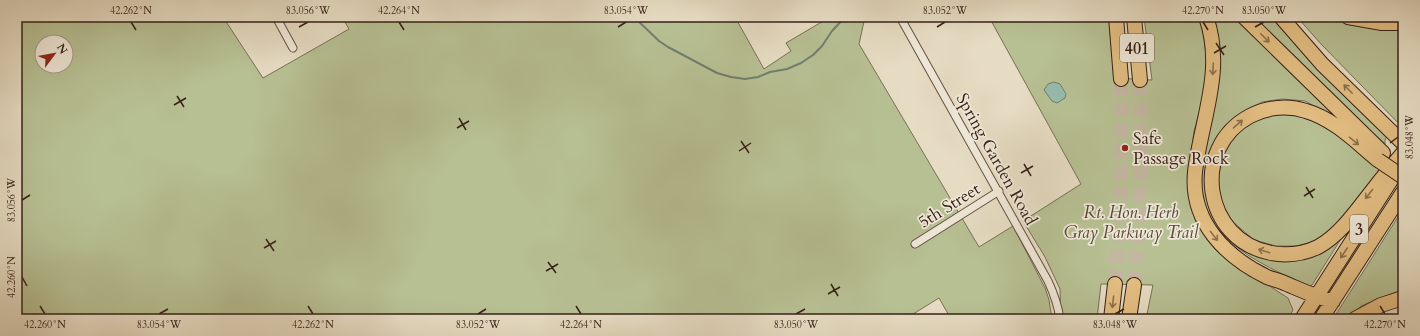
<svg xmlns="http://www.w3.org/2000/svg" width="1420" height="336" viewBox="0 0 1420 336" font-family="Cardo,serif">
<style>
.green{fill:#b7c093;stroke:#777056;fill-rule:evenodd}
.water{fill:#97bcad;stroke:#717e71}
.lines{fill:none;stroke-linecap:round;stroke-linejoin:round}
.stream{stroke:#717e71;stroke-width:2}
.highway-tunnel{stroke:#c3b6a1;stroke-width:14;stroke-dasharray:14 7;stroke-linecap:butt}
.street-casing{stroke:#634f43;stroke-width:9}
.highway-casing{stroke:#372018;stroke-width:16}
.street{stroke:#efe8d8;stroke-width:7}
.highway{stroke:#e3be82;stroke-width:14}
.highway-bridge-casing{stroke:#372018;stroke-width:16;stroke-linecap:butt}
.highway-bridge{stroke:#e3be82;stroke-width:14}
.oneway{stroke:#8d6f4d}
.ticks{fill:none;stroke:#372018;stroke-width:1.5}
.poi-dot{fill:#8f2418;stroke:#efe8d8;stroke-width:1.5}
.labels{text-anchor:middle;stroke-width:3.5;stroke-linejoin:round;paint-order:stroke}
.shield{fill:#efe8d8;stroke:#6e5c52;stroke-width:1}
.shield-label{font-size:16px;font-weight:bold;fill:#372018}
.poi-label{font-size:17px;fill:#372018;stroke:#efe8d8;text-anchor:start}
.street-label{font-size:17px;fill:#372018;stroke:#efe8d8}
.park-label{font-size:17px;font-style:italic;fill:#574837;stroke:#efe8d8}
.neatline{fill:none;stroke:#372018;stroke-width:1.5}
.ticks-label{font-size:10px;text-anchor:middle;fill:#372018}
</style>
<rect width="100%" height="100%" fill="#e6dcc3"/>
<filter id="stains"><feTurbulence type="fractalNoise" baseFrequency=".005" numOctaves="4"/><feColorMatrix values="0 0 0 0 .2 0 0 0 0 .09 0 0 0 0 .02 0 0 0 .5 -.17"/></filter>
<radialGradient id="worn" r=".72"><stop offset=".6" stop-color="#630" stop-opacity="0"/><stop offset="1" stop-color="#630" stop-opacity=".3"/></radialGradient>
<!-- green -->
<path class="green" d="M17,17H223L263,78L349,29L342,17H735L764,69L791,51L786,43L830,17H865L859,44L979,247L1013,226L1045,288L1049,300L1052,319H951L939,298L905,319H17ZM42,42H66V66H42Z
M989,17H1109L1114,78L1152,80L1144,17H1199L1203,28L1207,66L1203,99L1194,131L1188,180L1193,208L1239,266L1288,298L1293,310L1288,319H1146L1153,285L1101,284L1097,319H1061L1060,289L1045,257L1023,221L1081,184Z
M1210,17H1235L1330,110L1328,114L1305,101L1282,99L1262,102L1246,110L1232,121L1220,133L1208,161L1205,181L1210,202L1268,257L1346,231L1312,285L1308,287C1268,266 1220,249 1203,203C1200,195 1200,186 1199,179Z
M1253,17H1275L1387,136L1385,140V144L1340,104Z
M1297,17H1337L1347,20L1403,25V128L1321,44Z
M1289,111L1313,117L1339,134L1381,168L1340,222L1319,240L1297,246H1276L1254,240L1233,222L1222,204L1217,179L1227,142L1244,124L1268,113Z
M1403,209V289L1361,306L1347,319H1333Z"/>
<!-- water -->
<path class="water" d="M1054,82L1060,84L1066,94L1065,98L1057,103L1052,101L1044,90L1048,84Z"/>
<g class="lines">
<!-- stream -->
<path class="stream" d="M634,17L659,41L668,47L717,73L731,77L745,79L758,77L770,72L787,69L801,63L813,55L822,46L832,31L845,17"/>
<!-- highway-tunnel -->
<path class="highway-tunnel" d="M1115,284C1121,216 1123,148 1121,79
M1134,285C1140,217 1142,148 1140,80"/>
<!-- street casing -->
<g class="street-casing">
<path id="street" d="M276,17L293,48
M900,17L1048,281C1054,294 1058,305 1060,319
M915,244L999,191"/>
</g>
<!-- highway casing -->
<g class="highway-casing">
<path id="highway" d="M1116,17L1121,79
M1134,17L1140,80
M1206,17C1225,70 1201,120 1195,172C1190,222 1226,257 1267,277C1272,279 1277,280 1282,282C1299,289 1314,297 1333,301
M1244,17L1383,153
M1281,17L1322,64L1403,143
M1348,17L1382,23H1403
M1378,160C1356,142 1334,119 1306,111C1288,105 1267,107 1250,116C1190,148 1203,240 1271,253C1287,256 1303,254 1318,247C1341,234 1356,211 1372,191C1382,178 1392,166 1403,153
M1111,319L1115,284
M1129,319L1134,285
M1302,319L1393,177
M1321,319L1403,192
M1355,319L1381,305L1403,298"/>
</g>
<!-- street -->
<use href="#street" class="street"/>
<!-- highway -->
<use href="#highway" class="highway"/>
<!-- highway-bridge casing -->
<g class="highway-bridge-casing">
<path id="highway-bridge" d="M1378,160L1403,177"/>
</g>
<!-- highway-bridge -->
<use href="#highway-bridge" class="highway-bridge"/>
</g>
<!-- one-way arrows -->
<defs><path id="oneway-shaft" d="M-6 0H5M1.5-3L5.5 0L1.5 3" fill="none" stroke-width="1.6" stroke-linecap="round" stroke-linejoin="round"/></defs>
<g class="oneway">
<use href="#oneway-shaft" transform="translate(1265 38) rotate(45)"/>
<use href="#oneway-shaft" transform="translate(1213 69) rotate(93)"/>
<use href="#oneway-shaft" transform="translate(1348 89) rotate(-135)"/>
<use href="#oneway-shaft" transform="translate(1238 124) rotate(-41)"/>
<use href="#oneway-shaft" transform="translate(1354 141) rotate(39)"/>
<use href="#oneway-shaft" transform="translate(1369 194) rotate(128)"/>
<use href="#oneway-shaft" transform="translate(1214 236) rotate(52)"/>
<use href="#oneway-shaft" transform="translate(1264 251) rotate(-163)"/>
<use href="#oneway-shaft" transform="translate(1344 253) rotate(123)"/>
<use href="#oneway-shaft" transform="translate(1113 302) rotate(96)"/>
</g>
<!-- ticks -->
<path class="ticks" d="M131,22L136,30M399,22L404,30M1203,22L1208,30M299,27L308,22M618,27L626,22M937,27L945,22M1255,27L1264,22M1216,43L1224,55M1214,53L1226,46M177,96L184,107M174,105L186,98M459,118L466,130M457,128L469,121M741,141L749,153M1390,143L1398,137M739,151L751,143M1024,164L1031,176M1021,173L1033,166M1306,187L1313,198M1304,196L1315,189M22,200L30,195M266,239L274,251M264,248L276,241M548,262L556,273M546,271L558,264M22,277L27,286M831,284L838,296M828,294L840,287M40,306L45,314M308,306L313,314M576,306L581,314M1380,306L1385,314M159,314L168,309M478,314L486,309M796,314L805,309M1115,314L1124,309"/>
<!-- markers -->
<circle class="poi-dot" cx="1125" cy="148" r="4"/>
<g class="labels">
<!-- shield labels -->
<g class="shield">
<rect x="1120" y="34" width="34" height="28" rx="3"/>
<rect x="1350" y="215" width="18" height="28" rx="3"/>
</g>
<g class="shield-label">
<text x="1137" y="54">401</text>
<text x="1359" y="235">3</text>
</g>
<!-- poi labels -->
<g class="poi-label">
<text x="1133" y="144">Safe<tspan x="1133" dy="20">Passage Rock</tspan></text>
</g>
<!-- street labels -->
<g class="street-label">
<text transform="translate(997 159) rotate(61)" y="6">Spring Garden Road</text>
<text transform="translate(949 205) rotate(-32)" y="6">5th Street</text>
</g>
<!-- park labels -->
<g class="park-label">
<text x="1131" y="218">Rt. Hon. Herb<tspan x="1131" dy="20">Gray Parkway Trail</tspan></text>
</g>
</g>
<!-- margin -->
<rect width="1420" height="336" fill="none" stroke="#e6dcc3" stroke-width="44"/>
<!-- north arrow -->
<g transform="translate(54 54) rotate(58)"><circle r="19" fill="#efe8d8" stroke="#a5988b"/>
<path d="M0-3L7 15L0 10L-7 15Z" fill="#8f2418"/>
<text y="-6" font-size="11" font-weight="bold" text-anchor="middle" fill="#372018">N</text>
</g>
<rect x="22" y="22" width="1376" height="292" class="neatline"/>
<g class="ticks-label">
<text x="131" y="14">42.262°N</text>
<text x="308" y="14">83.056°W</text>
<text x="399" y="14">42.264°N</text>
<text x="626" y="14">83.054°W</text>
<text x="945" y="14">83.052°W</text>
<text x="1203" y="14">42.270°N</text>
<text x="1264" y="14">83.050°W</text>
<text transform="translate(1409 137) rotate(-90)" y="4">83.048°W</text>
<text transform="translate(11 200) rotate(-90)" y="4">83.056°W</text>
<text transform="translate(11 277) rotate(-90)" y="4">42.260°N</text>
<text x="45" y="328">42.260°N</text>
<text x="159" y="328">83.054°W</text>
<text x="313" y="328">42.262°N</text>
<text x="478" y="328">83.052°W</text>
<text x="581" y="328">42.264°N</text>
<text x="796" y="328">83.050°W</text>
<text x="1115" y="328">83.048°W</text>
<text x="1385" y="328">42.270°N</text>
</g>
<rect width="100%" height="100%" filter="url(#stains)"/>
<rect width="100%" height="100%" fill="url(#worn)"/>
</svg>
